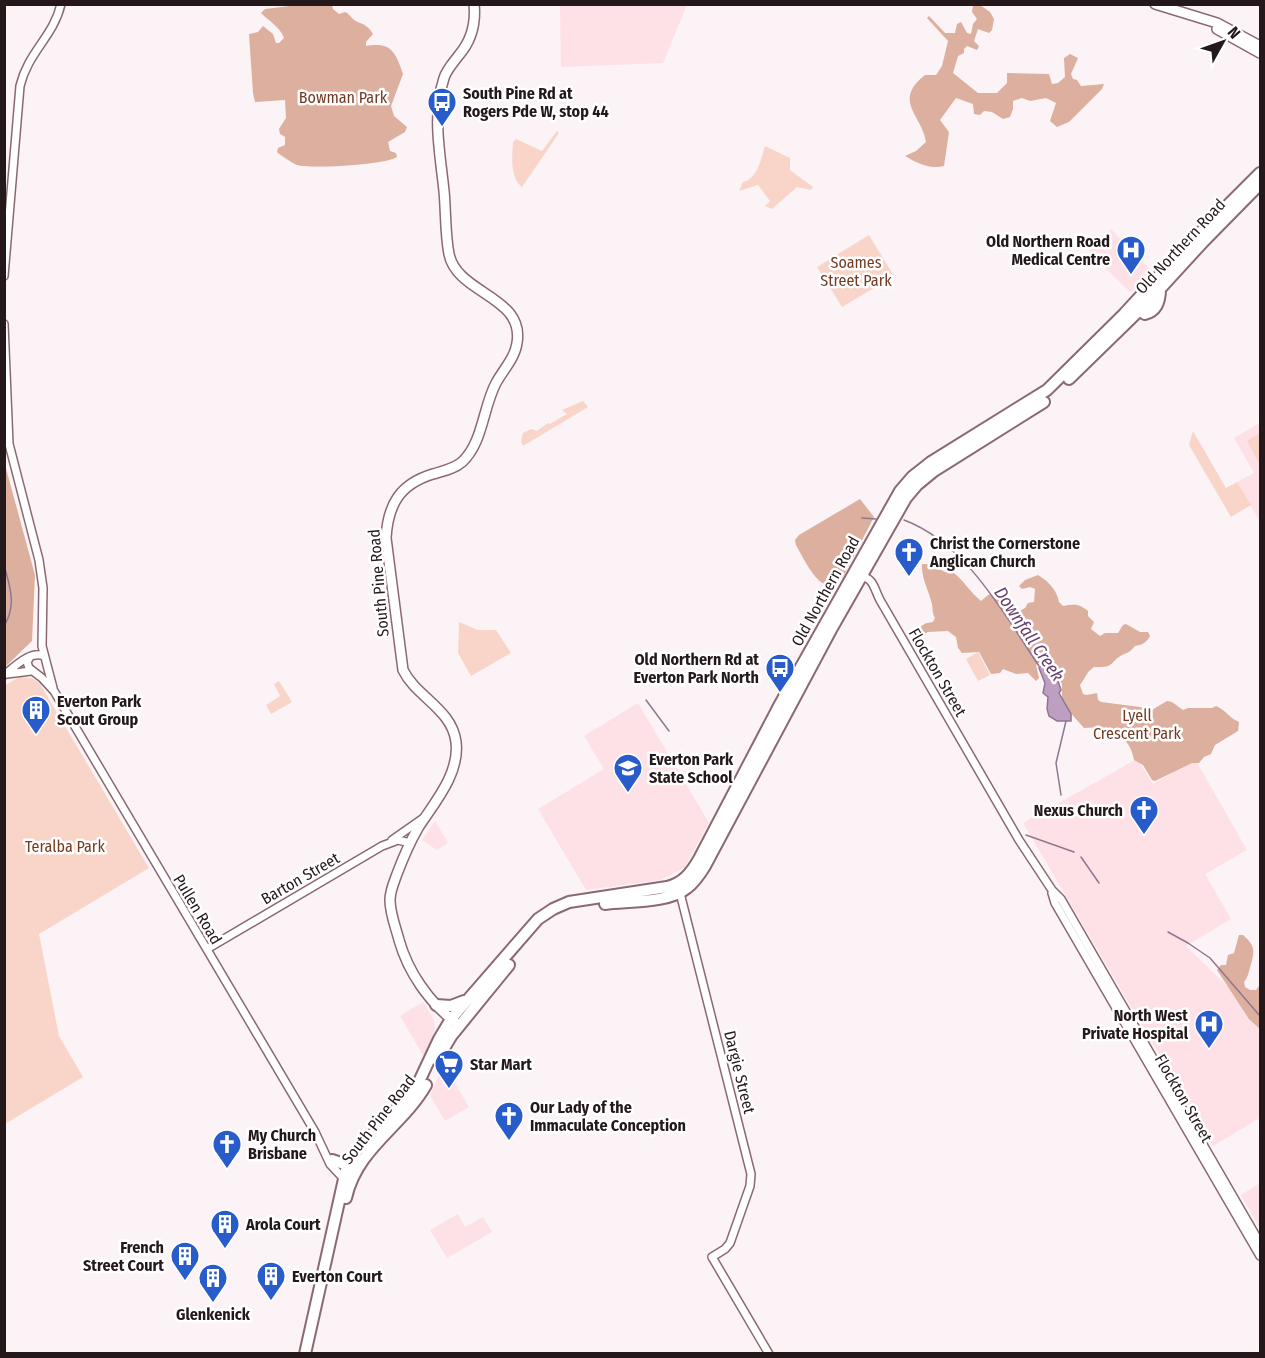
<svg xmlns="http://www.w3.org/2000/svg" width="1265" height="1358" viewBox="0 0 1265 1358" font-family="'Fira Sans Condensed',sans-serif">
<style>
.built{fill:#fee0e7}
.green{fill:#f8d5c8}
.forest{fill:#dcaf9e}
.water{fill:#bda0c1;stroke:#8f778f;stroke-width:1.5}
.lines{fill:none;stroke-linecap:round;stroke-linejoin:round}
.stream{stroke:#8f778f;stroke-width:1.5}
.minor-casing{stroke:#8c6972;stroke-width:10}
.major-casing{stroke:#8c6972;stroke-width:12}
.highway-casing{stroke:#8c6972;stroke-width:14}
.minor{stroke:#fff;stroke-width:7}
.major{stroke:#fff;stroke-width:9}
.highway{stroke:#fff;stroke-width:10}
.labels{text-anchor:middle;stroke-width:5;stroke-linejoin:round;paint-order:stroke}
.poi-label{font-size:16px;font-weight:bold;fill:#25181b;stroke:#fff;text-anchor:start}
.park-label{font-size:16px;fill:#743b23;stroke:#fff}
.street-label{font-size:16px;fill:#25181b;stroke:#fff}
.water-label{font-size:18px;font-style:italic;fill:#673f6d;stroke:#fff}
</style>
<rect width="100%" height="100%" fill="#fbf3f5"/>
<!-- built -->
<path class="built" d="M560,5V4L687,5L663,63L561,67Z
M1111,229L1151,270L1136,289L1130,292L1089,252Z
M1260,423V522L1237,482L1254,473L1234,438Z
M638,703L709,823L684,868L660,880L586,890L538,809L604,769L584,736Z
M1137,759L1153,784L1195,759L1247,850L1205,874L1231,919L1186,946L1260,1018V1118L1213,1146L1023,823Z
M435,821L448,843L437,850L422,840Z
M423,1002L434,1020L435,1029L424,1057L400,1016Z
M444,1064L469,1107L445,1121L431,1097V1093Z
M1260,1183V1228L1241,1195Z
M458,1214L465,1227L483,1217L492,1232L447,1258L430,1230Z"/>
<!-- green -->
<path class="green" d="M557,131L559,133L522,187C510,178 512,157 513,142L516,139L542,151Z
M765,146L790,158V170L813,187L811,190L797,187L772,209L765,206L770,201L758,185L739,191L743,182C758,178 761,159 765,146Z
M869,235L894,276L842,307L817,267Z
M583,401L588,407L523,446L521,442L523,433L531,429L537,431L548,423L550,424L567,414L562,410Z
M1193,431L1226,488L1237,482L1251,505L1231,517L1189,445Z
M1260,433V465L1247,441Z
M459,622L478,630H496L511,653L471,676L458,653Z
M978,652L990,675L978,681L966,659Z
M19,677L32,678L40,684L149,868L39,934L59,1036L83,1077L5,1124L4,686Z
M279,681L292,702L271,714L266,705L280,696L274,684Z"/>
<!-- forest -->
<path class="forest" d="M306,4L332,5L333,9L339,14L345,12C348,13 350,16 352,18C359,25 365,21 373,34L366,42V46C391,42 395,51 403,74L391,106L394,116L407,127L405,132L388,142L390,151L396,153L397,157C386,165 310,169 297,165C294,164 280,155 277,152L278,148L285,145V137L280,134L279,129L286,118L285,100L255,102L253,93L249,34L258,32L263,26L273,34L276,43H279L284,38C280,27 269,21 261,13L265,9Z
M980,5L990,12L994,19L992,30L989,33L978,29L974,41L979,46L977,50L967,46L964,49V53L958,56L953,73L978,93H997L1007,83V73L1049,74L1052,84L1058,83L1065,77L1064,58L1070,54L1078,58L1071,74L1073,79L1077,80L1081,86L1104,84L1102,89L1069,122L1057,127L1050,121L1056,103L1046,98L1030,101L1022,98L1013,101V109L1010,117L1003,119L992,112L984,111L980,115L974,114L973,104L956,98L940,120L949,132L944,166C928,169 919,164 905,156L916,151L926,142C922,115 892,101 925,75H936L942,66L948,41L927,18L929,16L945,33H955L957,24L961,22L967,33L971,34L973,24L977,19L972,12L973,6Z
M4,461L35,575L32,641L5,667Z
M860,499L874,517L843,577C837,581 832,586 825,584C815,582 801,554 796,545L795,540L799,535Z
M922,564C939,564 941,574 954,573C964,581 970,592 981,601L988,595L994,593C1002,597 1014,611 1018,612L1025,608L1028,603L1034,602L1035,589L1030,587L1022,589L1019,586L1025,580L1038,575C1048,581 1057,590 1059,602L1063,606C1075,604 1079,604 1088,611V616L1094,622L1091,629L1100,636L1105,633H1118L1123,625L1126,624L1140,632H1148L1150,636C1146,643 1142,645 1135,646C1130,652 1129,652 1122,655C1109,662 1116,668 1094,667L1089,671L1080,685L1083,694L1087,695L1097,693L1098,700L1101,702L1140,707L1150,711L1167,701L1172,702L1183,710L1188,708H1212L1216,706C1226,710 1229,718 1239,722L1238,731L1215,745L1211,754L1204,757L1199,763H1192L1155,781L1152,780L1143,765L1134,760C1130,734 1107,725 1084,728L1067,709L1062,698V684L1051,664L1042,661L1036,665L1039,678L1036,681L1028,673L1016,674L1003,669L1000,673L991,674L979,652L962,653L958,648L956,637L948,631L927,632L925,636L918,637L916,633C921,625 924,623 933,622L935,618C932,613 933,609 932,604C929,591 921,578 922,564Z
M1239,935H1243C1257,947 1254,953 1250,968C1248,974 1248,977 1244,982L1245,987L1250,990H1256L1260,985V1029L1249,1019L1217,970L1221,965H1226L1228,955L1234,953Z"/>
<!-- water -->
<path class="water" d="M1043,664C1052,669 1059,681 1061,690L1059,693L1071,714V721H1057L1049,716L1047,709L1048,697L1043,693L1045,683L1039,668Z"/>
<g class="lines">
<!-- stream -->
<path class="stream" d="M862,518L876,519
M904,520C966,543 1004,614 1039,666
M4,536V546
M4,565C10,587 17,605 4,626
M646,700L669,731
M1061,795L1056,763L1066,721
M1026,835L1074,852
M1081,857L1099,883
M1168,932L1188,943L1210,958L1260,1016"/>
<!-- minor casing -->
<g class="minor-casing">
<path id="minor" d="M4,276L20,86C28,52 54,36 61,4
M4,324L9,444L39,560L43,588L42,646L53,688
M859,576C874,577 874,589 880,600L1019,840L1052,890L1061,899L1260,1243
M30,657L27,662L29,668L42,678L54,691L315,1132L330,1164L345,1180
M7,674L31,671
M4,675C14,667 31,650 44,656
M392,840L422,819
M679,889L751,1174L750,1186L730,1243L725,1249L712,1257L769,1354
M1052,893L1055,903L1260,1256
M207,949L382,846L398,840L410,843"/>
</g>
<!-- major casing -->
<g class="major-casing">
<path id="major" d="M1155,4L1217,23L1260,46
M1217,29L1260,53
M455,1022C429,1002 408,972 399,940C396,928 390,914 390,900C390,891 394,882 397,874C403,858 410,842 418,828C434,803 460,774 456,742C452,709 416,697 403,670L386,538C388,504 400,484 433,474C443,471 454,469 462,462C483,443 483,407 496,383C503,370 515,358 517,343C525,296 457,294 449,254C445,234 446,211 444,191C440,152 432,116 444,78C447,69 454,62 459,55C471,41 476,23 474,4"/>
</g>
<!-- highway casing -->
<g class="highway-casing">
<path id="highway" d="M1139,310L1145,314C1157,311 1160,300 1160,289
M1069,379L1148,302L1203,242L1260,184
M605,904C629,901 669,903 687,888C695,882 700,874 705,866L832,628L906,498L917,485L934,471L1044,402
M436,1005L451,1006L464,1001
M437,1060L452,1035L509,965
M332,1160L341,1163L350,1162
M346,1198C357,1148 402,1127 426,1085
M305,1354L346,1170L357,1151L416,1088L439,1039L451,1019L538,919L553,909L569,902L667,887C683,883 691,873 699,859L779,706L900,491L912,477L931,462L1047,390L1124,314L1181,252L1260,173"/>
</g>
<!-- minor -->
<use href="#minor" class="minor"/>
<!-- major -->
<use href="#major" class="major"/>
<!-- highway -->
<use href="#highway" class="highway"/>
</g>
<!-- icons -->
<defs>
<g id="bus-pin" transform="scale(1.5)"><path d="M0 17L-7.5 6A9.5 9.5 0 1 1 7.5 6Z" fill="#285cca" stroke="#fff"/><path d="M-5-6H5V4H4V6H2V4H-2V6H-4V4H-5ZM-3.5-4V0h7V-4ZM-3.5 1.2v1.5H-2V1.2ZM2 1.2v1.5H3.5V1.2Z" fill="#fff"/></g>
<g id="hospital-pin" transform="scale(1.5)"><path d="M0 17L-7.5 6A9.5 9.5 0 1 1 7.5 6Z" fill="#285cca" stroke="#fff"/><path d="M-5-5h3v3.5h4V-5h3V5h-3V1.5h-4V5h-3Z" fill="#fff"/></g>
<g id="church-pin" transform="scale(1.5)"><path d="M0 17L-7.5 6A9.5 9.5 0 1 1 7.5 6Z" fill="#285cca" stroke="#fff"/><path d="M-1.2-6h2.4v3.5h3.3v2.4h-3.3V6h-2.4V-.1h-3.3v-2.4h3.3Z" fill="#fff"/></g>
<g id="building-pin" transform="scale(1.5)"><path d="M0 17L-7.5 6A9.5 9.5 0 1 1 7.5 6Z" fill="#285cca" stroke="#fff"/><path d="M-4-6H4V6H1V3H-1V6H-4ZM-2.5-4.3h1.7v1.8h-1.7ZM.8-4.3h1.7v1.8H.8ZM-2.5-1h1.7V.8h-1.7ZM.8-1h1.7V.8H.8Z" fill="#fff"/></g>
<g id="school-pin" transform="scale(1.5)"><path d="M0 17L-7.5 6A9.5 9.5 0 1 1 7.5 6Z" fill="#285cca" stroke="#fff"/><path d="M0-5L7-2L0 1L-7-2ZM-4 1L0 2.5L4 1V4Q0 6-4 4Z" fill="#fff"/></g>
<g id="supermarket-pin" transform="scale(1.5)"><path d="M0 17L-7.5 6A9.5 9.5 0 1 1 7.5 6Z" fill="#285cca" stroke="#fff"/><path d="M-6-5.5h2.5l.6 2H6L4.5 2H-2.5L-4.4-4H-6ZM-1.5 3.2a1.3 1.3 0 1 0 .1 0ZM3 3.2a1.3 1.3 0 1 0 .1 0Z" fill="#fff"/></g>
</defs>
<g fill-rule="evenodd">
<use href="#bus-pin" x="442" y="102"/>
<use href="#hospital-pin" x="1131" y="250"/>
<use href="#church-pin" x="909" y="552"/>
<use href="#bus-pin" x="780" y="668"/>
<use href="#building-pin" x="36" y="710"/>
<use href="#school-pin" x="628" y="768"/>
<use href="#church-pin" x="1144" y="810"/>
<use href="#hospital-pin" x="1209" y="1024"/>
<use href="#supermarket-pin" x="449" y="1064"/>
<use href="#church-pin" x="509" y="1116"/>
<use href="#church-pin" x="227" y="1144"/>
<use href="#building-pin" x="225" y="1224"/>
<use href="#building-pin" x="185" y="1256"/>
<use href="#building-pin" x="271" y="1276"/>
<use href="#building-pin" x="213" y="1278"/>
</g>
<g class="labels">
<!-- poi labels -->
<g class="poi-label">
<text x="463" y="99">South Pine Rd at<tspan x="463" dy="18">Rogers Pde W, stop 44</tspan></text>
<text x="1110" y="247" text-anchor="end">Old Northern Road<tspan x="1110" dy="18">Medical Centre</tspan></text>
<text x="930" y="549">Christ the Cornerstone<tspan x="930" dy="18">Anglican Church</tspan></text>
<text x="759" y="665" text-anchor="end">Old Northern Rd at<tspan x="759" dy="18">Everton Park North</tspan></text>
<text x="57" y="707">Everton Park<tspan x="57" dy="18">Scout Group</tspan></text>
<text x="649" y="765">Everton Park<tspan x="649" dy="18">State School</tspan></text>
<text x="1123" y="816" text-anchor="end">Nexus Church</text>
<text x="1188" y="1021" text-anchor="end">North West<tspan x="1188" dy="18">Private Hospital</tspan></text>
<text x="470" y="1070">Star Mart</text>
<text x="530" y="1113">Our Lady of the<tspan x="530" dy="18">Immaculate Conception</tspan></text>
<text x="248" y="1141">My Church<tspan x="248" dy="18">Brisbane</tspan></text>
<text x="246" y="1230">Arola Court</text>
<text x="164" y="1253" text-anchor="end">French<tspan x="164" dy="18">Street Court</tspan></text>
<text x="292" y="1282">Everton Court</text>
<text x="213" y="1320" text-anchor="middle">Glenkenick</text>
</g>
<!-- park labels -->
<g class="park-label">
<text x="343" y="103">Bowman Park</text>
<text x="856" y="268">Soames<tspan x="856" dy="18">Street Park</tspan></text>
<text x="1137" y="721">Lyell<tspan x="1137" dy="18">Crescent Park</tspan></text>
<text x="65" y="852">Teralba Park</text>
</g>
<!-- street labels -->
<g class="street-label">
<text transform="translate(1180 246) rotate(-47)" y="6">Old Northern Road</text>
<text transform="translate(378 583) rotate(-95)" y="6">South Pine Road</text>
<text transform="translate(825 591) rotate(-61)" y="6">Old Northern Road</text>
<text transform="translate(938 672) rotate(60)" y="6">Flockton Street</text>
<text transform="translate(300 878) rotate(-30)" y="6">Barton Street</text>
<text transform="translate(198 909) rotate(59)" y="6">Pullen Road</text>
<text transform="translate(740 1072) rotate(76)" y="6">Dargie Street</text>
<text transform="translate(1184 1098) rotate(60)" y="6">Flockton Street</text>
<text transform="translate(378 1119) rotate(-52)" y="6">South Pine Road</text>
</g>
<!-- water labels -->
<g class="water-label">
<text transform="translate(1029 634) rotate(56)" y="6">Downfall Creek</text>
</g>
</g>
<!-- border -->
<rect width="1265" height="1358" fill="none" stroke="#25181b" stroke-width="12"/>
<!-- north arrow -->
<g transform="translate(1223 42) rotate(50)" stroke="#ffffff" stroke-width="4.5" paint-order="stroke">
<path d="M0-4.5L10 22L0 15L-10 22Z" fill="#25181b"/>
<text y="-9" font-size="16" font-weight="bold" text-anchor="middle" fill="#25181b">N</text>
</g>
</svg>
